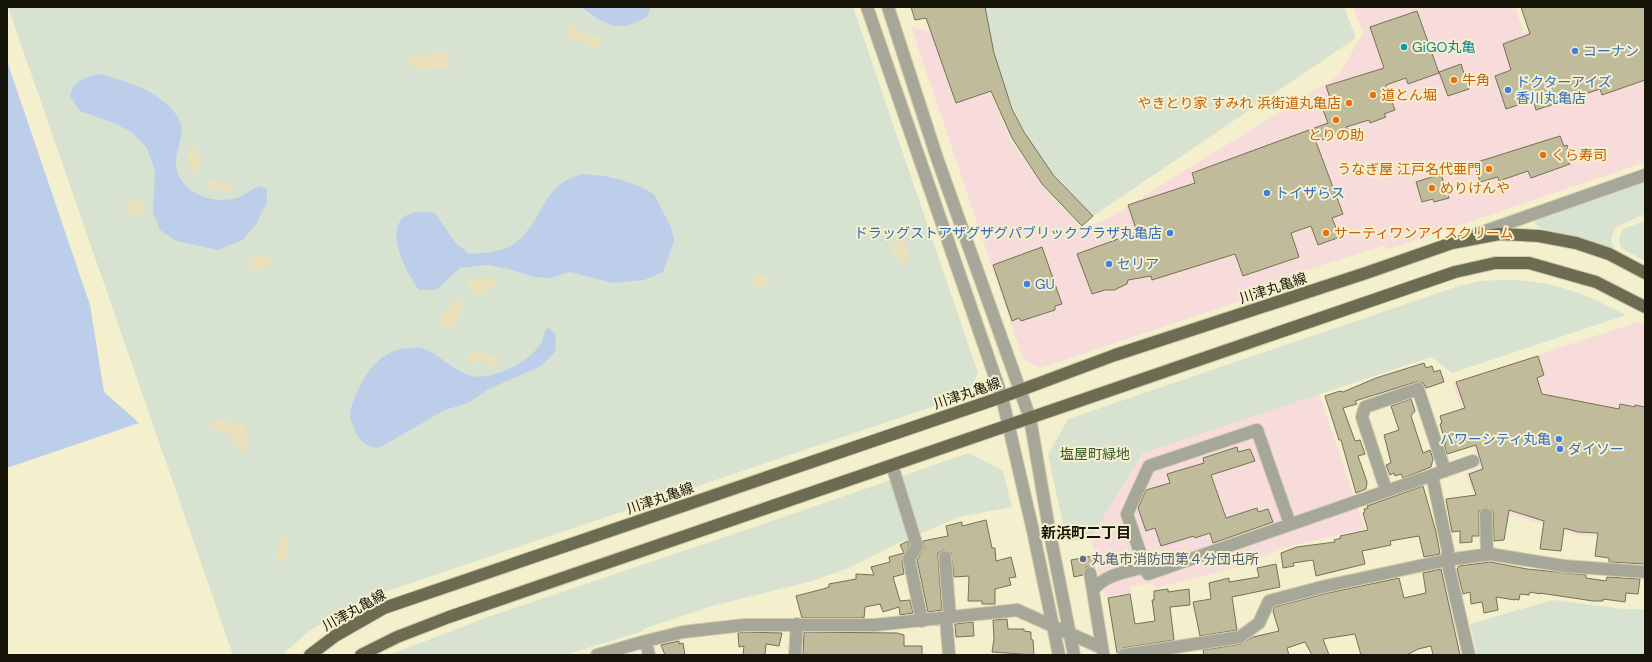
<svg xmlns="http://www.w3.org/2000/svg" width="1652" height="662" viewBox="0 0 1652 662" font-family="'DM Sans','Noto Sans JP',sans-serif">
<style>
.commercial{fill:#f7dcdb}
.green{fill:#d7e3d0}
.sand{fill:#eae0bb}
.water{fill:#bdceea}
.building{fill:#bfbb9b;stroke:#767152}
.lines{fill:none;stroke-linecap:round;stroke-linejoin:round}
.minor-casing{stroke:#d0ccad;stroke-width:14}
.major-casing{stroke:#d0ccad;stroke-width:14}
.minor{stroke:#a6a798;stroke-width:12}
.major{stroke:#6b6c52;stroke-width:12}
.culture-dot{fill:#0f9aa8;stroke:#f4efcc;stroke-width:1.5}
.shop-dot{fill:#3f7fe0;stroke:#f4efcc;stroke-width:1.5}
.food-dot{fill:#e8710a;stroke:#f4efcc;stroke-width:1.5}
.service-dot{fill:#5c6f8a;stroke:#f4efcc;stroke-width:1.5}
.labels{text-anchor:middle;stroke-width:4;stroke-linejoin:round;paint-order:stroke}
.culture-label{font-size:14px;fill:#0d838f;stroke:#f4efcc;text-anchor:start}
.shop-label{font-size:14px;fill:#366cbe;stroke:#f4efcc;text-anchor:start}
.food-label{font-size:14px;fill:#c56008;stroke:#f4efcc;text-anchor:start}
.street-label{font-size:14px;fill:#161408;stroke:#f4efcc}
.park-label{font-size:14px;fill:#405a2f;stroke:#f4efcc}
.service-label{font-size:14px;fill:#4e5e75;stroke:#f4efcc;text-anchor:start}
.neighbourhood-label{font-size:15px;font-weight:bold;fill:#161408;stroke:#f4efcc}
</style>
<rect width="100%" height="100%" fill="#f4efcc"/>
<!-- commercial -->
<path class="commercial" d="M1353,7H1515L1524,33L1596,7H1645V162L1387,250L1385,245L1304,271L1279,288L1041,368L1023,359L911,27L977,44L991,94L1010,139L1042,186L1082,228L1107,219L1338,76L1363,33Z
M1637,322L1645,325V538L1576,535L1494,509L1485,488L1472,491L1466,473L1480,467L1453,383Z
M1319,394L1365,529L1289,546L1242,566L1155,588L1153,583L1131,586V593L1104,597L1091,538L1143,453Z"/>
<!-- green -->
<path class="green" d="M8,7H853L978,373L967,395L364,599L309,631L282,655H233Z
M985,7H1344L1356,38L1093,216C1080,203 1067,190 1055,176C1013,127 997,70 985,7Z
M1645,180V214L1616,227C1610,236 1610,245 1617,253L1579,237L1542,229L1535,224V220Z
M1645,221V261L1621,248L1619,239L1623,229Z
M1500,280C1549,279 1584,293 1626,315L1452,373L1431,357L1143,453L1091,538L1067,542L1048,455L1068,419L1459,286L1481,281Z
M969,453L1003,471L1012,507L959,517L896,544L849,568L812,581L712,606L643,629V631L565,655H389L485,618L769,522Z
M1553,600L1623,609H1645V655H1477L1470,624Z"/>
<!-- sand -->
<path class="sand" d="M569,25L574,26L586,34L600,37L602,41L599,48H594L581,41L574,42C567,38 564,35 566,27Z
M439,51H444C450,55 451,60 449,67L441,69L435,67L425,70L411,67L409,61L411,56L419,53L431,57Z
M194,145L201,164L200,170L194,173L189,167L190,161L186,151Z
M212,179C217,182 230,185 233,186L232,192C224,193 218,187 210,190L207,182Z
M136,199L141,202L143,208L141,214L134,216L128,214L124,208L128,202Z
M897,240L904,241L908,245L907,261L904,264C896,260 893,257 892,247Z
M267,255L272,257L269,266L261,270H252L248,267C251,258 258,255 267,255Z
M758,275L769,276V281L756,290L753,285V277Z
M488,277L495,280V285C490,290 476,295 470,292L468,285L470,280Z
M462,300L463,305L454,328H448L442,326L441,320C445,308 449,301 462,300Z
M474,351L487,356L494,355L498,357L499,363C488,370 486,357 474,364L469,363V353Z
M220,420L244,424L248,443L246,451H240C228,432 235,435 212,430L211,426L212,422Z
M282,537L289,539L285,561L282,563L276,559Z"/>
<!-- water -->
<path class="water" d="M581,7H651L647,17C617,34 606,25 581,7Z
M7,61L90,305L104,392L139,423L7,468Z
M98,74C125,79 167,94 180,121C185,133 176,150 176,163C177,192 211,205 236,198C244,196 252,189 260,186L267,189V203L256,224L243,240L218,250L176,241L160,230L153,213L155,171L147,148L133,133L114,123L80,111L70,96C74,80 83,78 98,74Z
M583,174L604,176L622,180L641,187L654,194L671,227L674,241L663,272L644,280L613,283L570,272L551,278L534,277L509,269L487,265L460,268L436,290H419C398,262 375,203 435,213L455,242L469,254C482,253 503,252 514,244C546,220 539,185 583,174Z
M548,327L556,335L555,352L541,366L489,389L468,403L445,410L379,448C360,446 357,436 351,421C348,414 352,404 355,397C364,374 381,348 410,348C413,348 418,347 422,348C445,356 459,381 487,376C507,372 530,361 541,343C544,338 543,332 548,327Z"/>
<!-- building -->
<path class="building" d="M911,7H985L994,53L1012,109L1024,132L1054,176L1093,216L1082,226L1042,184L1012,138L991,91L956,103L926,18L915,20Z
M1521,7H1645V80L1602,95L1600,89L1536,110L1533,100L1506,109L1495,76L1511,70L1503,44L1530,34Z
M1417,11L1439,73L1408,84L1406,78L1386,85L1395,110L1384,114L1386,117L1370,123L1369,120L1346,127L1348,130L1316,142L1343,214L1332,218L1340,237L1318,245L1311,226L1291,233L1299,257L1243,276L1235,254L1152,280L1151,276L1128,280L1127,284L1114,290H1105L1092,294L1077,254L1137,232L1128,205L1195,183L1192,173L1328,123L1323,110L1333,107L1326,86L1384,68L1370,27Z
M1461,64L1469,89L1448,96L1439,72Z
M1560,136L1564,146L1567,145L1572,160L1568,161L1570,164L1531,178L1528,171L1499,181L1498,177L1480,182L1474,163Z
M1441,174L1449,198L1434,202L1433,199L1422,202L1416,182Z
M1042,247L1062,304L1055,306V310L1021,321L1019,318L1012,321L993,265Z
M1538,356L1544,375L1537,378L1542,394L1619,409L1620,404L1635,407V405L1645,407V564L1609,562V558L1595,556L1598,533L1578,532L1564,528L1561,551L1540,549L1544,521L1509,510L1504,540L1494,541L1493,513L1492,510L1486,507L1479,511V536H1472V542L1460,543V531L1452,532L1446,499L1476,495L1469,474L1483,469L1476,445L1447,454L1444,444H1446L1440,424L1442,423L1440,416L1465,408L1456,382Z
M1424,363L1426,368L1432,366L1434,372L1440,370L1444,382L1426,388L1423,383L1416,382L1355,401L1357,404L1343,408L1355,441L1360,440L1365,454L1358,456L1367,482L1366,489L1356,493L1341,440H1339L1325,396L1340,391L1343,392L1376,378Z
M1411,399L1415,411L1411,416L1423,453L1430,450L1433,459L1431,467L1403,478L1401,474L1395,476L1394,473L1390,475L1386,465L1391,463L1384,435L1399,430L1391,406Z
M1237,447L1238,452L1250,449L1255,461L1211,475L1226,518L1257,508L1258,512L1268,509L1273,522L1219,541L1213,543L1210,533L1195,538L1194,536L1161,546L1155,528L1146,531L1138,508L1146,490L1170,483L1167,474L1204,463L1203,458Z
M1423,486L1436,532L1440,554L1424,557L1419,536L1390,541L1391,545L1362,551L1365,564L1316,576L1313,560L1293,563L1294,566L1283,568L1281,553L1297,547L1335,542L1334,540L1341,538L1340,536L1368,530L1363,513L1365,512L1364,509L1368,508L1367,506Z
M986,520L992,548H995L996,561L1011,557L1016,577L1009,578L1011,585L995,589V604H982V601H968L969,576L954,577L951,553L944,550L938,553V557L942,610L928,612L917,560L924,547L923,541L948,536L946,526L962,522V526Z
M908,541L909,545L902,560L904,574L893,577L900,601L910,600L913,613L900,615L899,607L883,612L880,604L865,607L864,618H802L796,596L823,589L829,587V584L856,579V574L874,575L871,567L890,562L889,557L904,553L900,545Z
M1092,556L1094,567L1089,566L1086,567L1083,575L1074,577L1071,560Z
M1490,562L1527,569L1586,575V578L1606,581L1607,577L1640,579L1638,594L1626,593L1625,602L1603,599V601H1593L1540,593V594L1530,592L1529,595L1520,594L1519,600L1515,599V600L1496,597L1498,610L1484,613L1482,602L1471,604L1470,592L1463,594L1457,569L1459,566Z
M1276,564L1280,587L1232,597L1237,630L1200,636L1193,602L1211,599L1209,583L1229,578V582L1259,577L1257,568Z
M1441,569L1460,655H1433L1431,646L1418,649L1407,655H1361L1355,634L1323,639L1329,655H1312L1305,642L1287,648L1289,655H1204L1203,650L1241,644L1253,637L1279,631L1273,611L1274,607L1328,593L1399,578L1404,598L1426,593L1423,573Z
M1168,589V592L1189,589L1190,605L1170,607L1174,640L1123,648L1117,653L1108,598L1130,594L1135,624L1155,621L1152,600H1154V591Z
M1007,619L1008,629H1024V631L1031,632V639L1033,640L1034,655L992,652L994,639L993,620Z
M973,622L974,636L956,637L955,624Z
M744,632L782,633L779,646L766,644L765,655H743L744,646L739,647L738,633Z
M804,632L897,633L904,635V646H922V655H803Z
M679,641V644L683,643L685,655H665L661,645Z"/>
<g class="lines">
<!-- minor casing -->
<g class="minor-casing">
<path id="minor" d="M867,7L1002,397L1033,531L1059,655
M888,7L937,158L1030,418L1049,529L1074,655
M1474,235L1645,175
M892,465L917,546L909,559L922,621
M1432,475L1448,551L1447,560L1469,655
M1386,490L1362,417L1365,407L1418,389L1445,471
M1486,514L1487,555
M945,557L950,618
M1145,567L1127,514L1149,466L1257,430L1290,524
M1090,573L1103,653
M1093,590C1106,574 1126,572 1145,567L1148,574L1473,461
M946,618L949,655
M646,641L683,632L744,625H875L1017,610L1102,648
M597,655L646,641L649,655
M795,655L797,624
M1124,655L1240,637L1259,623L1269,601L1326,586L1447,560L1490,554L1564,566L1645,572"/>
</g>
<!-- major casing -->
<g class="major-casing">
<path id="major" d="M310,655L335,636L384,608L1002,397L1115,355L1366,273L1452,243L1499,234L1539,236L1576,243L1609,254L1645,273
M361,655L397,637L449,617L1455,272L1495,263H1529L1596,282L1645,307"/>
</g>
<!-- minor -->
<use href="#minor" class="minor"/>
<!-- major -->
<use href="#major" class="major"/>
</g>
<!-- markers -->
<circle class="culture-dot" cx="1404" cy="47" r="4"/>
<g class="shop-dot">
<circle cx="1575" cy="51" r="4"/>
<circle cx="1508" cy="90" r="4"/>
<circle cx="1267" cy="193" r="4"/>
<circle cx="1170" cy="233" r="4"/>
<circle cx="1109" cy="264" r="4"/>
<circle cx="1027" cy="284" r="4"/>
<circle cx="1559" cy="439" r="4"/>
<circle cx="1560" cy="449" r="4"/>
</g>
<g class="food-dot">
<circle cx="1454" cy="80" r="4"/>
<circle cx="1373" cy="95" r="4"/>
<circle cx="1349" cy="103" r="4"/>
<circle cx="1336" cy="120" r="4"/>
<circle cx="1543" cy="155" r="4"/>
<circle cx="1489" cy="169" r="4"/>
<circle cx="1432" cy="188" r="4"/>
<circle cx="1326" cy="233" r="4"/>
</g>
<circle class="service-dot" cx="1083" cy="559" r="4"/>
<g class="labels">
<!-- culture labels -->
<g class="culture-label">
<text x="1412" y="52">GiGO丸亀</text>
</g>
<!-- shop labels -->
<g class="shop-label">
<text x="1583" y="56">コーナン</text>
<text x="1516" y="87">ドクターアイズ<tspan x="1516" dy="16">香川丸亀店</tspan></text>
<text x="1275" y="198">トイザらス</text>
<text x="1162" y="238" text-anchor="end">ドラッグストアザグザグパブリックプラザ丸亀店</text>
<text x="1117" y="269">セリア</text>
<text x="1035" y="289">GU</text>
<text x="1551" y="444" text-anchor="end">パワーシティ丸亀</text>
<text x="1568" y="454">ダイソー</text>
</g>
<!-- food labels -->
<g class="food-label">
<text x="1462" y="85">牛角</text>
<text x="1381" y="100">道とん堀</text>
<text x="1341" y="108" text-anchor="end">やきとり家 すみれ 浜街道丸亀店</text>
<text x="1336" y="140" text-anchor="middle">とりの助</text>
<text x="1551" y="160">くら寿司</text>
<text x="1481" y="174" text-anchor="end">うなぎ屋 江戸名代亜門</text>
<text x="1440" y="193">めりけんや</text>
<text x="1334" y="238">サーティワンアイスクリーム</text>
</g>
<!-- street labels -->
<g class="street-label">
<text transform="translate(1273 288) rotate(-18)" y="5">川津丸亀線</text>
<text transform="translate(967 393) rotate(-19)" y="5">川津丸亀線</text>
<text transform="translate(660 498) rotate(-19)" y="5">川津丸亀線</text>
<text transform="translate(354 610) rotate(-29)" y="5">川津丸亀線</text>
</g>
<!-- park labels -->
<g class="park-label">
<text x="1095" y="459">塩屋町緑地</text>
</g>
<!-- service labels -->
<g class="service-label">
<text x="1091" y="564">丸亀市消防団第４分団屯所</text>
</g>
<!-- neighbourhood labels -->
<g class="neighbourhood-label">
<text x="1086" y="538">新浜町二丁目</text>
</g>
</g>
<!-- border -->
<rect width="1652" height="662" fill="none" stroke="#161408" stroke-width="16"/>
</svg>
